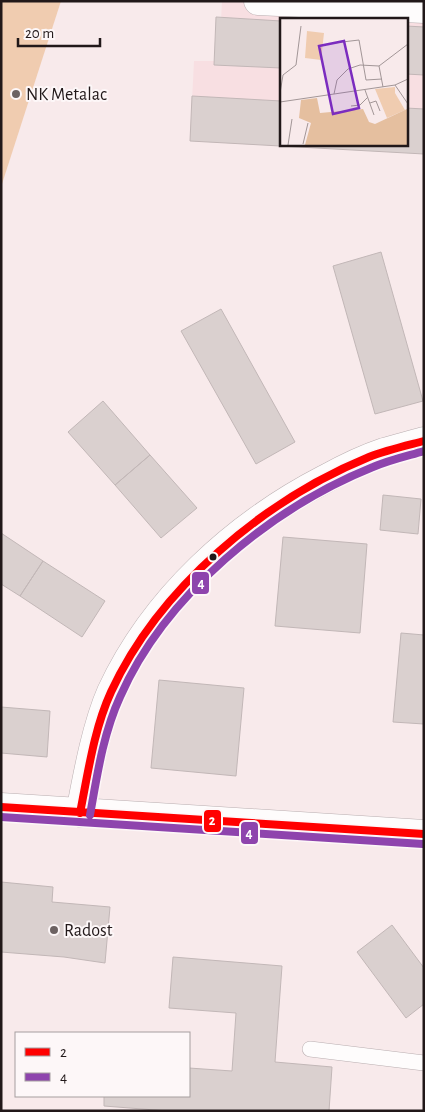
<svg xmlns="http://www.w3.org/2000/svg" width="425" height="1112" viewBox="0 0 425 1112" font-family="'Alegreya Sans',sans-serif">
<style>
.built{fill:#f8dfe2;fill-rule:evenodd}
.green{fill:#f0ccb0}
.building{fill:#dad0cf;stroke:#c2b7b7}
.lines{fill:none;stroke-linecap:round;stroke-linejoin:round}
.lane-casing{stroke:#b9aeb0;stroke-width:16}
.street-casing{stroke:#b9aeb0;stroke-width:29}
.lane{stroke:#fefcfc;stroke-width:15}
.street{stroke:#fefcfc;stroke-width:28}
.bus-1-casing{stroke:#fdf7f8;stroke-width:11}
.bus-2-casing{stroke:#fdf7f8;stroke-width:11}
.bus-1{stroke:#f00;stroke-width:8}
.bus-2{stroke:#8e44ad;stroke-width:8}
.poi-dot{fill:#6c6262;stroke:#fdf7f8;stroke-width:2}
.bus-dot{fill:#211819;stroke:#fdf7f8;stroke-width:2}
.labels{text-anchor:middle;stroke-width:4;stroke-linejoin:round;paint-order:stroke}
.poi-label{font-size:18px;fill:#211819;stroke:#fdf7f8;text-anchor:start}
.inset-road{fill:none;stroke:#a29697;stroke-width:1}
.view{fill:#7b2cbf;fill-opacity:0.15;stroke:#7b2cbf;stroke-width:2.5}
.inset-edge{fill:none;stroke:#211819;stroke-width:2.5}
.line-badge{stroke:#fdf7f8;stroke-width:2}
.badge-label{font-size:14px;text-anchor:middle;font-weight:bold;fill:#fff}
</style>
<rect width="100%" height="100%" fill="#f8eaeb"/>
<!-- built -->
<path class="built" d="M222,1H424V154L190,141L194,61H219ZM281,19H406V144H281Z"/>
<!-- green -->
<path class="green" d="M1,1H61L1,187Z"/>
<!-- building -->
<path class="building" d="M216,17L281,21V68L214,65Z
M406,26L424,27V75L406,74Z
M192,96L281,101V144H406V108L424,109V154L190,141Z
M381,252L423,401L375,414L333,266Z
M221,309L295,442L256,464L181,331Z
M103,401L150,455L115,485L68,432Z
M150,455L197,508L161,538L115,485Z
M383,495L421,499L418,534L380,530Z
M1,533L43,561L20,596L1,584Z
M283,537L367,544L360,633L275,626Z
M43,561L105,601L82,637L20,596Z
M401,633L424,635V724L393,722Z
M159,680L244,688L236,776L151,768Z
M1,707L50,711L47,757L1,753Z
M1,882L53,887L52,902L110,907L105,963L64,957L1,952Z
M392,925L424,968V1004L406,1018L357,952Z
M173,957L282,966L275,1062L332,1067L329,1111H168L104,1106V1096H189V1068L232,1071L236,1013L169,1008Z"/>
<g class="lines">
<!-- lane casing -->
<g class="lane-casing">
<path id="lane" d="M310,1049L424,1063"/>
</g>
<!-- street casing -->
<g class="street-casing">
<path id="street" d="M258,1L424,9
M1,807L424,834
M80,813C87,776 96,726 111,692C154,599 236,525 325,479C343,469 363,459 384,452C397,448 410,445 424,441"/>
</g>
<!-- lane -->
<use href="#lane" class="lane"/>
<!-- street -->
<use href="#street" class="street"/>
<!-- bus-1 casing -->
<g class="bus-1-casing">
<path id="bus-1" d="M1,807L424,834
M80,813C88,773 94,729 111,692C159,588 264,500 369,457C387,450 405,446 424,441"/>
</g>
<!-- bus-2 casing -->
<g class="bus-2-casing">
<path id="bus-2" d="M90,815C97,776 103,734 120,697C165,595 271,508 373,467C389,460 407,456 424,451
M1,817L423,844"/>
</g>
<!-- bus-1 -->
<use href="#bus-1" class="bus-1"/>
<!-- bus-2 -->
<use href="#bus-2" class="bus-2"/>
</g>
<!-- markers -->
<g class="poi-dot">
<circle cx="16" cy="94" r="5"/>
<circle cx="54" cy="930" r="5"/>
</g>
<circle class="bus-dot" cx="213" cy="557" r="4.5"/>
<g class="labels">
<!-- poi labels -->
<g class="poi-label">
<text x="26" y="100">NK Metalac</text>
<text x="64" y="936">Radost</text>
</g>
</g>
<!-- overview -->
<g transform="translate(280 18)">
<rect width="128" height="128" fill="#f8eaeb"/>
<path d="M27,13L44,15L41,42L25,40ZM115,69V75L125,92L107,100L95,71Z" fill="#f0ccb0"/>
<path d="M37,80L40,95L83,91L89,104L95,106L127,91V127H21H25L31,105L19,100L21,82Z" fill="#e5bf9f"/>
<path class="inset-road" d="M54,25L79,22L86,62L102,61M99,48L103,69M115,67L128,86M85,72L94,97M0,75L3,57L16,47L21,8M54,76L57,62L68,51L80,47L99,48L128,26M0,84L115,67L128,61M90,85L96,83L100,93M71,88L80,87L88,79M23,126L28,105M8,127L12,101"/>
<path class="view" d="M64,23L79,90L53,96L39,28Z"/>
<rect width="128" height="128" class="inset-edge"/>
</g>
<g class="line-badge">
<rect x="191" y="571" width="19" height="24" rx="5" fill="#8e44ad"/>
<rect x="203" y="809" width="19" height="24" rx="5" fill="#f00"/>
<rect x="240" y="821" width="19" height="24" rx="5" fill="#8e44ad"/>
</g>
<g class="badge-label">
<text x="201" y="588">4</text>
<text x="212" y="825">2</text>
<text x="249" y="838">4</text>
</g>
<!-- border -->
<rect width="425" height="1112" fill="none" stroke="#211819" stroke-width="5"/>
<!-- legend -->
<rect x="15" y="1032" width="175" height="65" fill="#fdf7f8" stroke="#a59e9f"/>
<rect x="25" y="1048" width="25" height="8" fill="#ff0000" stroke="#a59e9f"/>
<text x="60" y="1057" font-size="15" fill="#211819">2</text>
<rect x="25" y="1073" width="25" height="8" fill="#8e44ad" stroke="#a59e9f"/>
<text x="60" y="1082" font-size="15" fill="#211819">4</text>
<!-- scale -->
<path d="M18 38v8h82v-8" fill="none" stroke="#211819" stroke-width="2.5"/>
<text x="25" y="38" font-size="15" fill="#211819" stroke="#fdf7f8" stroke-width="4" paint-order="stroke">20 m</text>
</svg>
